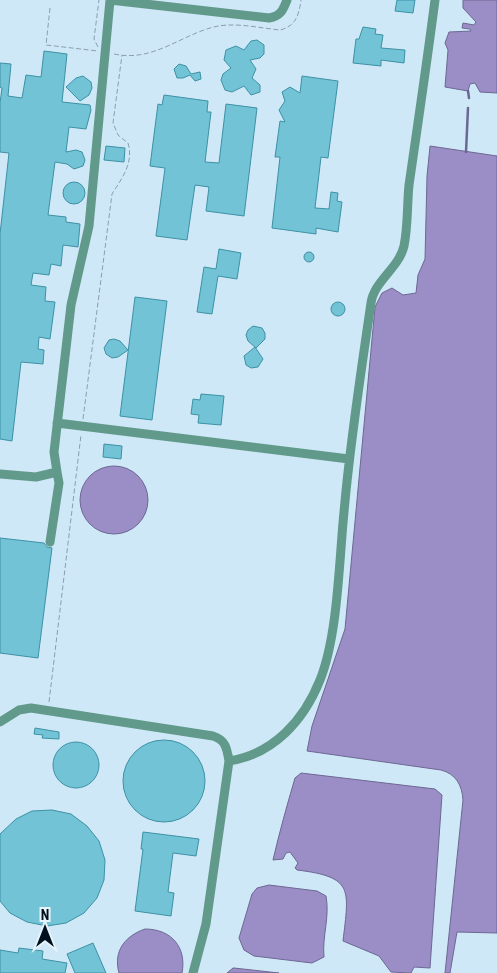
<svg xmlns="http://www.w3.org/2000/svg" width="497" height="973" viewBox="0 0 497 973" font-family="'Roboto Condensed',sans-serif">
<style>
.water{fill:#9b8dc5;stroke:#6c6893}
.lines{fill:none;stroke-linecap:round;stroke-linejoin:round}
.stream{stroke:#6c6893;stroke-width:2.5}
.building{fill:#72c3d6;stroke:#3d91a4}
.path{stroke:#899fae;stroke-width:1;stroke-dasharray:5 2.5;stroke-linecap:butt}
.minor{stroke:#619a8b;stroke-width:9}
</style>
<rect width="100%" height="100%" fill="#cfe8f7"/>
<!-- water -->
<path class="water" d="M463,0H497V93L480,92L475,83L470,84L468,91L445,87L448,50L445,43L449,32L471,31L470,29L462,28L463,23L474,25L476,22L463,8Z
M430,146L497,156V933L457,932L450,973H445L463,800C462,785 456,774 441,770L307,751L312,726L345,629L375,307L382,293L392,288L403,295L416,293L418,275L425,259L427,176Z
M80 500a34 34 0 1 1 68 0a34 34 0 1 1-68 0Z
M301,773L435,789L442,795L430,968L414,967L411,973L391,972L379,956L343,941C349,889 354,877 297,870L295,868L298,863L290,852L286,853L283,859L273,860C279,834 287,805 295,778Z
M269,885L317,891L326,896C330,917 322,936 324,957L312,963L254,956L244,950L239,938L252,894L257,888Z
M145,929C171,929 187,947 182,973H119C113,951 125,936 145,929Z
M233,968H234L279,973H227Z"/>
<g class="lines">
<!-- stream -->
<path class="stream" d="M468,91L469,98
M466,152L468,108"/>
</g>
<!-- building -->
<path class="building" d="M397,0H415L413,13L395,11Z
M363,27L376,29L375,34L383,35L381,48L405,50L404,63L381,60V66L353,63L356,39H359Z
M257,40L264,45V54L260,58L250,60L256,69L252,78L260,85V92L251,95L244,86L232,92L225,90L221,80L223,74L231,68L224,60L226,50L236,46L244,50L251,41Z
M44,51L67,54L62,102L90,105L91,110L86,129L69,127L66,152L76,150L82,152L85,160L83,166L74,169L67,164L55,162L48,215L66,217V222L80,224L78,247L63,245L61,266L51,264L49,275L33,273L31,285L46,287L45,301L55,302L50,339L39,337L38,349L44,350L43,364L21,362L12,441L0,439V234L9,153L0,152V103L2,88L0,87V63L11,64L8,96L22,98L26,75L41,77Z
M179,64L186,66L191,74L200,72L201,79L195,81L190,75L183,78H177L174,69Z
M83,76L91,82L92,88L89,95L80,101L66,87L76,78Z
M302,76L338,81L328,158L321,157L315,208L329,209L331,192L338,193L337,201L342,202L338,232L316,228V234L272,228L280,157H275L280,121L285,122L279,110L285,101L282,92L290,87L300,93Z
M164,95L208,101L207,112H211L205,162L219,163L226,104L257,108L244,216L206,211L209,187L195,185L187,240L156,236L165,168L150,166L158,104L162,105Z
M106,146L125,148L124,162L104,160Z
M63 193a11 11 0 1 1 22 0a11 11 0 1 1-22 0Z
M219,249L241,253L237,279L218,276L212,314L197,312L204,267L216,269Z
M304 257a5 5 0 1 1 10 0a5 5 0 1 1-10 0Z
M135,297L167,301L152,420L120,416Z
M331 309a7 7 0 1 1 14 0a7 7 0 1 1-14 0Z
M253,326L262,328L265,333V339L256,348L248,341L246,335L248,330Z
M114,339L120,341L128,350L118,357L112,358L106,354L104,348L109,340Z
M255,347L263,359L258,367L251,368L246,365L244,356Z
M201,394L224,396L221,425L198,423L199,415L191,414L193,399L200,400Z
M104,444L122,446L121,459L103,457Z
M0,538L44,543L47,547L52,548L38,658L0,653Z
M35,728L59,732V739L42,738L43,735L34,734Z
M123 781a41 41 0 1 1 82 0a41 41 0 1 1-82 0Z
M53 765a23 23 0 1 1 46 0a23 23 0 1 1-46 0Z
M52,810L71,814L87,826L99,841L105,860L104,880L97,898L84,913L66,923L47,926L27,922L10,913L0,901V834L16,819L32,811Z
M143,832L199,839L196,856L173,853L168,892L174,893L171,916L135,911L143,849H141Z
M93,943L106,973H75L67,954Z
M19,948L43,951L42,959L67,963L65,973H0V950L18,953Z"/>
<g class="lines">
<!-- path -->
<path class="path" d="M50,8L46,45L98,51
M98,47L94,39L99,0
M114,54C151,62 177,38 210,28C232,21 258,28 280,30C296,26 299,15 301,0
M83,419L112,194C122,178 134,163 128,143L118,135L113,123L122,55
M49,702L81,435"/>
<!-- minor -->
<path class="minor" d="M110,0L269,18C281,16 283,10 287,0
M57,423L349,459
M0,474L36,477L57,472L54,452L71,305L89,226L110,0
M50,542L59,483L57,472
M0,722L19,710L31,708L213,736C226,740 227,749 229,761C274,754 304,720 320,680C338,635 339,561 344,512C350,442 361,372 371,303C374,281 399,268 404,246C408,227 407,205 409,185C418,123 427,62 435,0
M193,973L206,924L229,761"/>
</g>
<!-- north arrow -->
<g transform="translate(45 928)" stroke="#e6f3fb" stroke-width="4" paint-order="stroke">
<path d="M0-4L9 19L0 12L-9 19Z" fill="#00101e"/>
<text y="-8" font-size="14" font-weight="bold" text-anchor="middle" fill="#00101e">N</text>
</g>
</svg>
